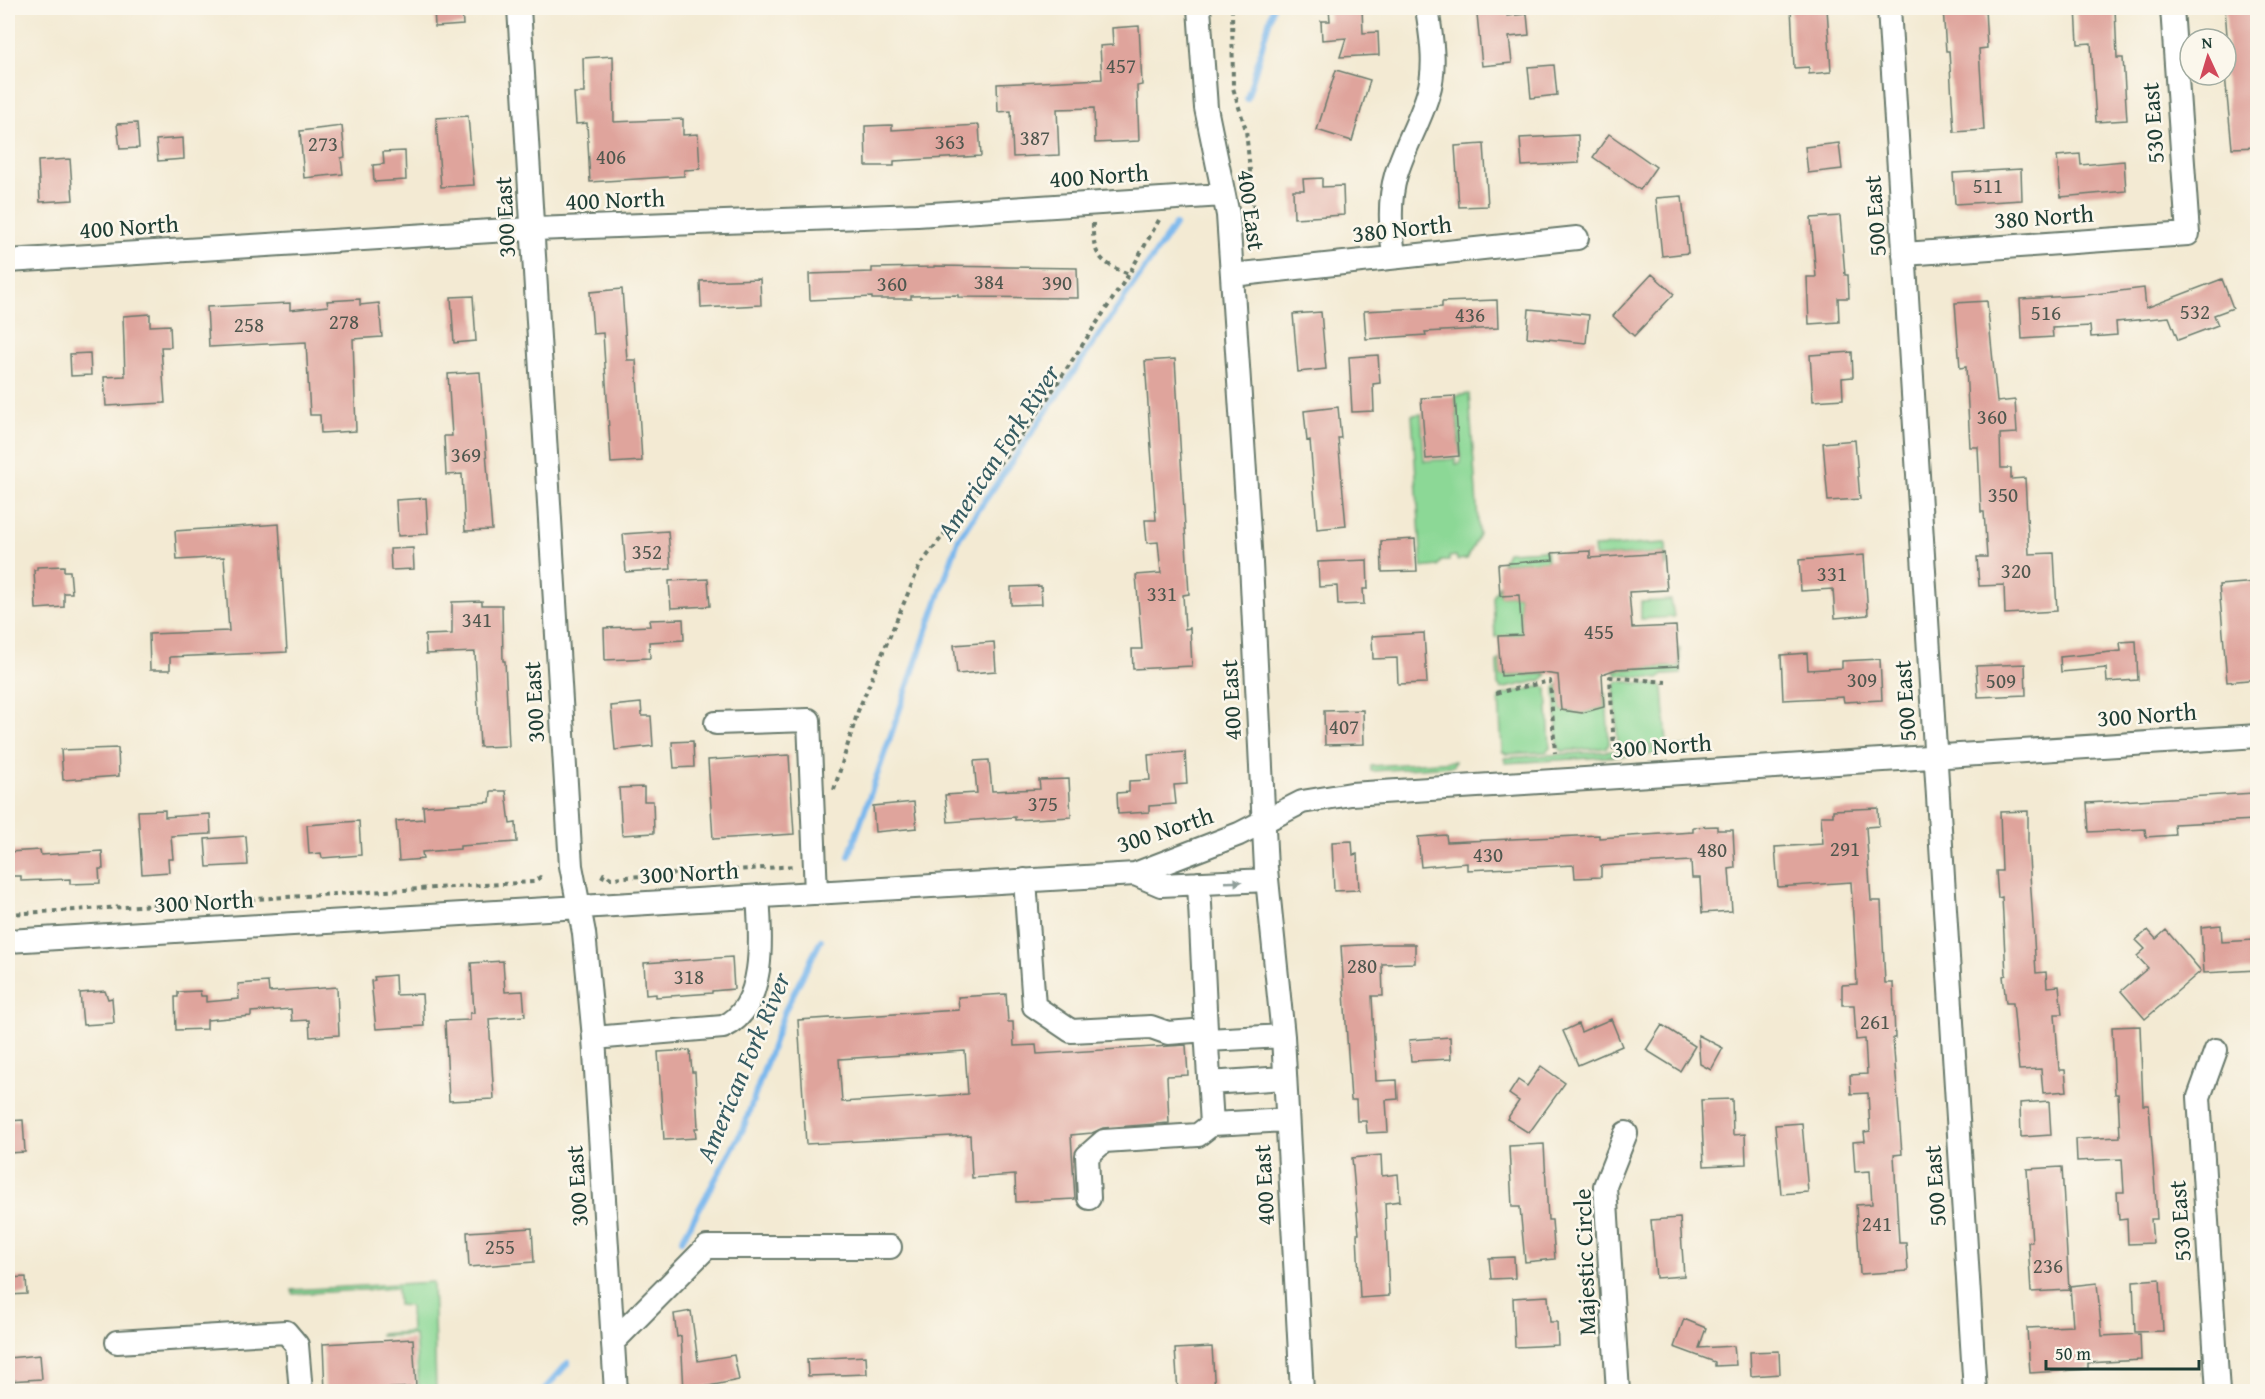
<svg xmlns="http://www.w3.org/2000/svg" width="2265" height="1399" viewBox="0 0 2265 1399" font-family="'Gentium Book Plus',serif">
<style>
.green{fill:#8cd896;stroke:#568a65;stroke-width:1.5}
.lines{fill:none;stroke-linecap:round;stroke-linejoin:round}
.stream{stroke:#7ab8ed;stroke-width:6}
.building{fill:#dfa49c;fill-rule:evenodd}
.minor-casing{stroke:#697a6c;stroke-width:26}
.path{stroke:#697a6c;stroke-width:4;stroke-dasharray:4.5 4.5;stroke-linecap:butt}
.minor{stroke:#fff;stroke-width:22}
.oneway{fill:#8f9e9a}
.labels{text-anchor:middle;stroke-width:5;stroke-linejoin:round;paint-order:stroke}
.number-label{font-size:21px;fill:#4f574e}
.street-label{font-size:24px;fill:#1f3d34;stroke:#fbf7ec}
.water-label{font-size:26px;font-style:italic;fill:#365c62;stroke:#fbf7ec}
</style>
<rect width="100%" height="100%" fill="#fbf7ec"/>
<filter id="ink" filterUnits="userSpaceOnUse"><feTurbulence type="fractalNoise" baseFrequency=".0167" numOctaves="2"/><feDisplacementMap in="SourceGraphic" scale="12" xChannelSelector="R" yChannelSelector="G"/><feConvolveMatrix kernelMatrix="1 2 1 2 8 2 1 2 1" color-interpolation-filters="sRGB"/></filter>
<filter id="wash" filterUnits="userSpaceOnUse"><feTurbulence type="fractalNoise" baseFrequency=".008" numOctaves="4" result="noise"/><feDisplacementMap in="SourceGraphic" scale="24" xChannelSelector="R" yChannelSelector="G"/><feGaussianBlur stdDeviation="1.35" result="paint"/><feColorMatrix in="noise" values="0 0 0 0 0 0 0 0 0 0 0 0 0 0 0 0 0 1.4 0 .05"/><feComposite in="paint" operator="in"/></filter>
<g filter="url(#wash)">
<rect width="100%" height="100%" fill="#f3ead3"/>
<!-- green -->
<path class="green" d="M1469,394L1479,534L1467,559L1457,560L1456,556L1449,557V561H1441L1438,566L1422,568L1412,415L1421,414L1424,461L1455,459L1456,464L1461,463L1455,396Z
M1666,543L1667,566L1665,567L1664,553L1595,557L1594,547Z
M1546,550L1547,561L1502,563L1507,552Z
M1499,585L1500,596L1519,595L1522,635L1495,637L1493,597Z
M1671,600L1674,617L1641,619V602Z
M1678,648L1680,649L1681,674L1663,675L1659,679L1617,675L1613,670L1679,666Z
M1500,659L1501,676L1547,674L1542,680L1501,689L1498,685L1497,662Z
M1618,681L1659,685L1663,688L1667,745L1621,747L1618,744L1614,685Z
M1559,684L1561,710L1582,713L1604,707L1603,692L1606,695L1609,744L1606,748L1562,751L1558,747L1555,688Z
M1542,686L1547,688L1550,748L1546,752L1506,754L1502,751L1499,698L1502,695Z
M1692,746L1688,752L1505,763V758Z
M1455,761L1453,766L1371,771V766Z
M433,1282L436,1391H400L419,1389L415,1335L380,1336V1334L411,1332L410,1306L398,1305L397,1288L293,1294L292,1290Z"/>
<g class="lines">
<!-- stream -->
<path class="stream" d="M1247,99L1273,8
M849,856L959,538L1175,225
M682,1240L743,1129L785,1010L821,940
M542,1392L568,1363"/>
</g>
<g id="blocks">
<!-- building -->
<path class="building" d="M434,8H462L463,25L435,27Z
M1329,8H1362L1363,33L1378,32L1379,55L1340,57L1346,38L1322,40L1321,21H1330Z
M1791,8H1827L1831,72L1809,74V67L1794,68Z
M1943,8H1985L1987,48L1979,49L1984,130L1954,132L1949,51H1946Z
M2076,8H2115L2117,58H2123L2127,120L2096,122L2091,43L2078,44Z
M2225,8H2257L2258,31H2254L2258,77V147L2232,148L2225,75L2226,49H2228Z
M1507,11V16L1527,14L1529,35L1509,37L1512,63L1482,66L1477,14Z
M1139,26L1142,85L1137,86L1139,141L1095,143L1094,108L1057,109L1059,155L1013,157L1011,111L998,112L997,84L1102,79L1100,46L1113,45L1112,28Z
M613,56L614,122L683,119V135L698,134L700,169L684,170V176L590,182L587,123L576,124L574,93H584L583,58Z
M1554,65L1557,95L1531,98L1528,67Z
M1336,70L1370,80L1352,141L1317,130Z
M468,116L474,185L441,187L436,118Z
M137,123L139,148L120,149L117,124Z
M892,125V130L979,125L981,156L894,161V166H866L865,126Z
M342,126L345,157L341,158L343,174L304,178L300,131Z
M1609,134L1656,167L1640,190L1593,157Z
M1578,135L1579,163L1522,166L1520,138Z
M183,138L184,159L158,161L156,140Z
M1839,143L1842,169L1808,173L1805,147Z
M1484,144L1488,206L1459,207L1455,146Z
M405,151L406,180L374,182L373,165L384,164L383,152Z
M2080,154L2081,165L2124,161L2126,191L2061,197L2057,156Z
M70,159L73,200L40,202L38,161Z
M2021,169L2022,200L1955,204L1953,173Z
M1322,178V187L1343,186L1344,215L1294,218L1293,190H1304L1303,179Z
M1682,196L1688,253L1662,256L1656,198Z
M1840,216L1845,275H1848L1849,298H1838L1839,322L1809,324L1807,277H1816L1811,218Z
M934,266L1077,268L1078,298L958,297V295L911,296V299H872V297L810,300L809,274L872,272V268L934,267Z
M1652,274L1674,294L1634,336L1613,316Z
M760,279L761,305L701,308L700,281Z
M2222,279L2233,308L2214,315L2218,325L2178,340L2169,317L2116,322L2117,335L2091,337L2090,326L2052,328L2053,337L2022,339L2020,299L2087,295L2144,288L2146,308Z
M622,289L627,360H636L642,461L611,463L603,333L593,334L590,292Z
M473,296L476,341L454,343L451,297Z
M360,299V305L379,303L382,337L353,339L356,431L321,433L320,415H310L306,342L209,347L207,307L290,303V310L328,306L327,301Z
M1497,300L1498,328L1425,332L1426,335L1366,339L1364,311L1442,307V302Z
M1987,301L1997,402L2015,400L2017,433L2000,434L2001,468H2011V479L2025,478L2029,554L2054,553L2057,611L2005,614L2004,585L1979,586L1977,557H1987L1984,512H1981L1978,447H1970L1966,367L1960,368L1955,303Z
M1529,309L1589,315L1586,343L1527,337Z
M1321,312L1326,369L1298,372L1293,314Z
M150,314V326L170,325L171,347H161L165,403L106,406L104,377L125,376L123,316Z
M1852,352L1853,377L1842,378L1843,399L1813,401L1810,355Z
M90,353L91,375L71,376L70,354Z
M1378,355L1380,383L1373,384L1374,411L1352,412L1349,357Z
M1175,359L1189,594L1183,595L1185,629L1190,628L1192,666L1133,669L1132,649H1142L1136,575L1161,573L1158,542L1147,543L1145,520H1156L1145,361Z
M480,372L492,530L465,531L462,474L446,475L444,436H452L448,374Z
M1455,396L1459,456L1426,459L1421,398Z
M1338,407L1341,438H1338L1346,526L1317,529L1310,440L1307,441L1304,411Z
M1855,440L1860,499L1828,501L1823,443Z
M426,498L428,534L398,536L396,500Z
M279,524L287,652L170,657V670H150L149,634L229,631L224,557L177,560L175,531Z
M668,531L671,569L626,572L623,534Z
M1415,539L1417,571L1382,572L1381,541Z
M413,548L414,569L391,570L390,549Z
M1590,551V558L1664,553L1667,590L1629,592L1632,628L1676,626L1679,666L1617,669L1602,674L1604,707L1582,713L1561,710L1558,675L1543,673L1501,676L1498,636L1522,635L1519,595L1500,596L1498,564L1553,560L1552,553Z
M1864,555L1868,615L1835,618L1833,589L1801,591L1799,560Z
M1367,560L1368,589H1363L1364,604L1338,605L1337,586L1319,587L1318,562Z
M64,566V571H70L72,593H64V607L36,609L34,570H37V567Z
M708,579L710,606L671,608L669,581Z
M2258,582V679L2227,682L2219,585Z
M1041,586L1042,604L1011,605V587Z
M482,601V605H502L503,661H505L509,746L480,747L475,652L426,654L425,635L452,634V602Z
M683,619L684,640L649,642L650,658L605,660L604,628L650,626L649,620Z
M1424,633L1427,683L1398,684L1397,658L1373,659L1372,636Z
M2136,641L2138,680L2107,682L2106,668L2061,672L2060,657L2121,651L2120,642Z
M994,642L996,671L957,674L954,645Z
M1807,653L1808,670L1842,668V661L1880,659L1882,700L1844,702L1843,697L1783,700L1781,655Z
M2025,664L2026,695L1978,697L1976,666Z
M641,703L642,716H651L653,746L615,750L611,706Z
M1363,710L1364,744L1325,745L1324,711Z
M693,741L694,767L674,768L672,742Z
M118,748L119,776L63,780L61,750Z
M1185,752L1187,784L1174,785L1176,804L1149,806V812L1118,814L1117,793L1129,792V781L1150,780L1148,755Z
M789,755L794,834L713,839L708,760Z
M989,760L992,791L1040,789L1039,780L1069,779L1071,817L1015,820V817L948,822L945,795L977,793L974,761Z
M644,787V801H653L654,833L622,835L619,788Z
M491,791H506L510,824L516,823L517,842L460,846V849L422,852L423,859L399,861L396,821L424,819L423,806L490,802Z
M2254,793L2255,820L2174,824L2175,835L2146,837L2145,829L2089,832L2087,803Z
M914,802L917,828L875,832L873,806Z
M1878,808L1879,826L1866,827L1871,901H1881L1885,983H1893L1895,1038H1893L1902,1154L1894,1155L1899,1243H1906L1908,1271L1860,1274L1856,1205L1872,1204L1870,1171L1855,1172L1853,1142L1865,1141L1864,1132L1870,1131L1868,1093L1851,1094L1850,1075L1867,1074L1865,1039L1856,1040L1854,1005H1842V985L1857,984L1851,882L1778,887L1775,847L1823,844L1821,816H1833V810Z
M165,810V817L210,814L211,834L171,836L173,859H168L169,872L142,874L138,811Z
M2028,811V841L2036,973L2046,972L2047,987L2059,986L2062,1014H2055L2059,1070H2065L2067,1091L2043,1093L2041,1069L2019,1070L2013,1003H2006L2003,976L2006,975L2002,897L1998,898L1996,871H2002L2000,812Z
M359,821L361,855L322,858L321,853L309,854L307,825Z
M1717,826V830H1733L1735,868L1729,869L1732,911L1702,913L1700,878H1692L1691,861L1601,866V877L1575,878L1574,865L1467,870V863L1421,867L1418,837L1446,835L1447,842L1599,835V838L1693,832V827Z
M246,836L248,865L207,867L205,839Z
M1352,841L1353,855L1357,854L1359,890L1334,891L1332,842Z
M40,850L41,855L102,851L103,869H99L100,883L70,884V879L21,881V876H8V852Z
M2221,925L2222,942L2254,940L2256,970L2204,973L2201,927Z
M2148,930L2156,939L2166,930L2201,971L2145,1019L2121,991L2148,968L2137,956L2145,949L2136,940Z
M1381,944H1415V963L1382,964L1383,996H1372L1376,1081L1397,1080L1398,1099L1386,1100L1388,1132L1367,1133L1366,1121H1357L1356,1100H1351L1341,946Z
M732,957L734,989L712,991V993L656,997V994L646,995L644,963Z
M503,961L505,992L523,991L525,1016L489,1019L494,1099L449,1101L445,1021L470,1020V1013H474L471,963Z
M395,975L396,995L422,994L424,1026L376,1029L371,981L375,980L374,977Z
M268,982L269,992L337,987L339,1035L310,1037L309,1020L292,1021L291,1009L251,1012V1016L207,1020V1029L176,1030L175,997H178V992L200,991L201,996H206V1002L239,999L238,984Z
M105,991L108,999L112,998L114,1023L83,1025L80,993Z
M1006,994L1008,1022H1013L1014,1046L1036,1045L1037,1054L1186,1045L1188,1075L1167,1076L1169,1123L1103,1128L1092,1133L1071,1135L1075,1199L1016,1202L1015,1175L972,1178L970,1135L806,1144L798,1020L959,1010L958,997ZM965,1051L968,1094L842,1102L839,1059Z
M1611,1019L1622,1046L1578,1065L1563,1031L1578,1024L1581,1032Z
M1662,1025L1695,1046L1680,1071L1646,1050Z
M2140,1026L2143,1105H2149L2157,1219H2151L2153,1243L2128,1244L2127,1219L2119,1220L2117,1192H2124L2122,1159L2077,1161L2076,1139L2120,1137L2118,1094H2115L2112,1027Z
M1698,1035L1723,1048L1711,1070L1700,1064Z
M1450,1037L1451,1059L1411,1061L1409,1040Z
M690,1050L692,1072H695L698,1128H695L696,1138L664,1140L658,1052Z
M1541,1066L1565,1083L1529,1133L1507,1119L1519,1101L1509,1094L1518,1080L1527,1086Z
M1732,1099L1733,1135L1745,1134L1746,1164L1704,1166L1701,1100Z
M2049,1101L2051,1135L2021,1137L2020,1103Z
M23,1120L25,1152L8,1153V1121Z
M1802,1123L1808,1192L1781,1194L1775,1125Z
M1544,1144L1548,1220H1552L1555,1259L1525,1262L1520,1207H1512L1509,1146Z
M1381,1155L1382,1176L1398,1174L1400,1201L1385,1203L1389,1296L1360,1298L1357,1234H1359L1352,1158Z
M2062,1167L2069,1290L2031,1292L2028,1242H2032L2027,1169Z
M1680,1218L1684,1276L1656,1278L1651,1220Z
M532,1228L534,1262L469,1267L467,1232Z
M1514,1257L1515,1278L1491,1279L1489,1258Z
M26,1277L27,1294L8,1295V1278Z
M2160,1279L2163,1331L2135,1332L2133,1281Z
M2097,1283L2102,1336L2140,1334L2141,1360L2088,1363V1369L2030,1373L2027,1328L2073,1326L2070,1286Z
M1548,1296L1550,1322H1557L1558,1345L1515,1347L1513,1298Z
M691,1311L698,1361L734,1355L739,1380L684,1391L681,1336L677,1337L674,1314Z
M1684,1319L1706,1328L1699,1348L1734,1346L1736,1365L1715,1366V1362L1674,1347Z
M413,1339L416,1387L325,1392L323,1344Z
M1212,1347L1215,1392H1178L1175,1349Z
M1779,1351L1780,1374L1751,1376L1750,1352Z
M40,1355L42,1379L8,1381V1358Z
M866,1356L867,1374L808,1376L807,1359Z"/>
</g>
</g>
<g filter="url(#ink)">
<use href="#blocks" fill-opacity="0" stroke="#697a6c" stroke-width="1.5"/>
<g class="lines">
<!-- minor casing -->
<g class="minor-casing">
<path id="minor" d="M519,8L571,866L584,933L594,1038L616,1392
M1199,8L1206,108L1228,215L1251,563L1266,869L1283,1036L1302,1392
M1889,8L1975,1392
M1904,254L2188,234L2172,8
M1394,257C1391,230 1388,202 1396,175C1404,147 1420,122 1428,94C1437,66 1431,36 1427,8
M8,261L508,230L917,215L1223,195
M1232,275L1577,238
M716,723L809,720L816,893
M1135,874L1161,885L1267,880
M1025,880L1034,1006L1071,1031L1151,1027L1168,1033L1206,1030L1212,1124L1198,1135L1104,1141L1087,1156L1089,1198
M1199,883L1206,1030
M8,941L1135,874L1239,834L1302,802L1351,794L2258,736
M594,1038L723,1027C767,1008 761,935 758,896
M1207,1040L1283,1036
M2216,1050L2199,1097L2218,1392
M1209,1083L1285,1078
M1212,1124L1287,1120
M614,1341L707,1247H890
M117,1342L286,1332L297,1345L301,1392
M1618,1392L1605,1186L1626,1133"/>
</g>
<!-- path -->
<path class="path" d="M1232,8L1233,88L1246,130L1254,212
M1093,223C1092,255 1100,263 1129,274
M1496,693L1550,681L1555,753
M1614,750L1610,677L1666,682
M834,790L858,711L920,565L1031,423L1129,274L1159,220
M602,878L604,874L611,878L796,866
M8,914L534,882L540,877L544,880"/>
<!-- minor -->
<use href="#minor" class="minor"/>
</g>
<!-- one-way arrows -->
<defs><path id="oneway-solid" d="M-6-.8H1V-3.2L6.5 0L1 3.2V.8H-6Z" transform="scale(1.5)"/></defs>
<use class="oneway" href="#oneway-solid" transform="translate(1233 882) rotate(-2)"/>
</g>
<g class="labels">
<!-- number labels -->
<g class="number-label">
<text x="1121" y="73">457</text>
<text x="1035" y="145">387</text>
<text x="950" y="149">363</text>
<text x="323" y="151">273</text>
<text x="611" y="164">406</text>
<text x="1988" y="193">511</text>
<text x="989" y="289">384</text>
<text x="1057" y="290">390</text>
<text x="892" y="291">360</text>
<text x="2195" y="319">532</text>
<text x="2046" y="320">516</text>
<text x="1470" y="322">436</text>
<text x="344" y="329">278</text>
<text x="249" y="332">258</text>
<text x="1992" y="424">360</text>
<text x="466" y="462">369</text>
<text x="2003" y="502">350</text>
<text x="647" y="559">352</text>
<text x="2016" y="578">320</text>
<text x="1832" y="581">331</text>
<text x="1162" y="601">331</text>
<text x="477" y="627">341</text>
<text x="1599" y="639">455</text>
<text x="1862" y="687">309</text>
<text x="2001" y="688">509</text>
<text x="1344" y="734">407</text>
<text x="1043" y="811">375</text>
<text x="1845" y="856">291</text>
<text x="1712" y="857">480</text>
<text x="1488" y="862">430</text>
<text x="1362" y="973">280</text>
<text x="689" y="984">318</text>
<text x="1875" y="1029">261</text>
<text x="1877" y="1231">241</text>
<text x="500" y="1254">255</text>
<text x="2048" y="1273">236</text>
</g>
<!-- street labels -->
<g class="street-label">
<text transform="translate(2153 123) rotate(-94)" y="8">530 East</text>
<text transform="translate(1099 176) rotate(-4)" y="8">400 North</text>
<text transform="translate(615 200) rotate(-2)" y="8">400 North</text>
<text transform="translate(1251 210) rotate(82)" y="8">400 East</text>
<text transform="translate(1875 216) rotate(-94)" y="8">500 East</text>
<text transform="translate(505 217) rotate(-93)" y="8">300 East</text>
<text transform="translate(2044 217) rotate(-4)" y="8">380 North</text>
<text transform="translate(129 227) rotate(-4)" y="8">400 North</text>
<text transform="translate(1402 229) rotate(-6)" y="8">380 North</text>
<text transform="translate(1231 700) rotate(-93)" y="8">400 East</text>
<text transform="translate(1905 701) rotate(-94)" y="8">500 East</text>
<text transform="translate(534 702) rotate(-93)" y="8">300 East</text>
<text transform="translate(2147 715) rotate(-4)" y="8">300 North</text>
<text transform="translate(1662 746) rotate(-4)" y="8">300 North</text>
<text transform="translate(1165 830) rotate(-18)" y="8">300 North</text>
<text transform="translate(689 873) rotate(-3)" y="8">300 North</text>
<text transform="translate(204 902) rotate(-3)" y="8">300 North</text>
<text transform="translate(1264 1185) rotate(-93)" y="8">400 East</text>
<text transform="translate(577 1186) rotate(-94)" y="8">300 East</text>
<text transform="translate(1935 1186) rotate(-94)" y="8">500 East</text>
<text transform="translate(2180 1221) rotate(-94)" y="8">530 East</text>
<text transform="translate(1585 1262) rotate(-92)" y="8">Majestic Circle</text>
</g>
<!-- water labels -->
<g class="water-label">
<text transform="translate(998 452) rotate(-57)" y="9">American Fork River</text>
<text transform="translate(743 1067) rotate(-67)" y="9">American Fork River</text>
</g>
</g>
<!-- margin -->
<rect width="2265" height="1399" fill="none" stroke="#fbf7ec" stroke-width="30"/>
<!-- north arrow -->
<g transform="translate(2208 57) rotate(356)"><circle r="28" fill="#fbf7ec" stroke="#a3ada2" stroke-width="1.5"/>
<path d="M0-4.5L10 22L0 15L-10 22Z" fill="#d1495b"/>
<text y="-9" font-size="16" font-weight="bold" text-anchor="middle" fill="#1f3d34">N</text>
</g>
<!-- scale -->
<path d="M2046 1360v9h153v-9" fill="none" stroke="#1f3d34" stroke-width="3"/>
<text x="2055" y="1360" font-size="18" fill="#1f3d34" stroke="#fbf7ec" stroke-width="4.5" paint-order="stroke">50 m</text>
</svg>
